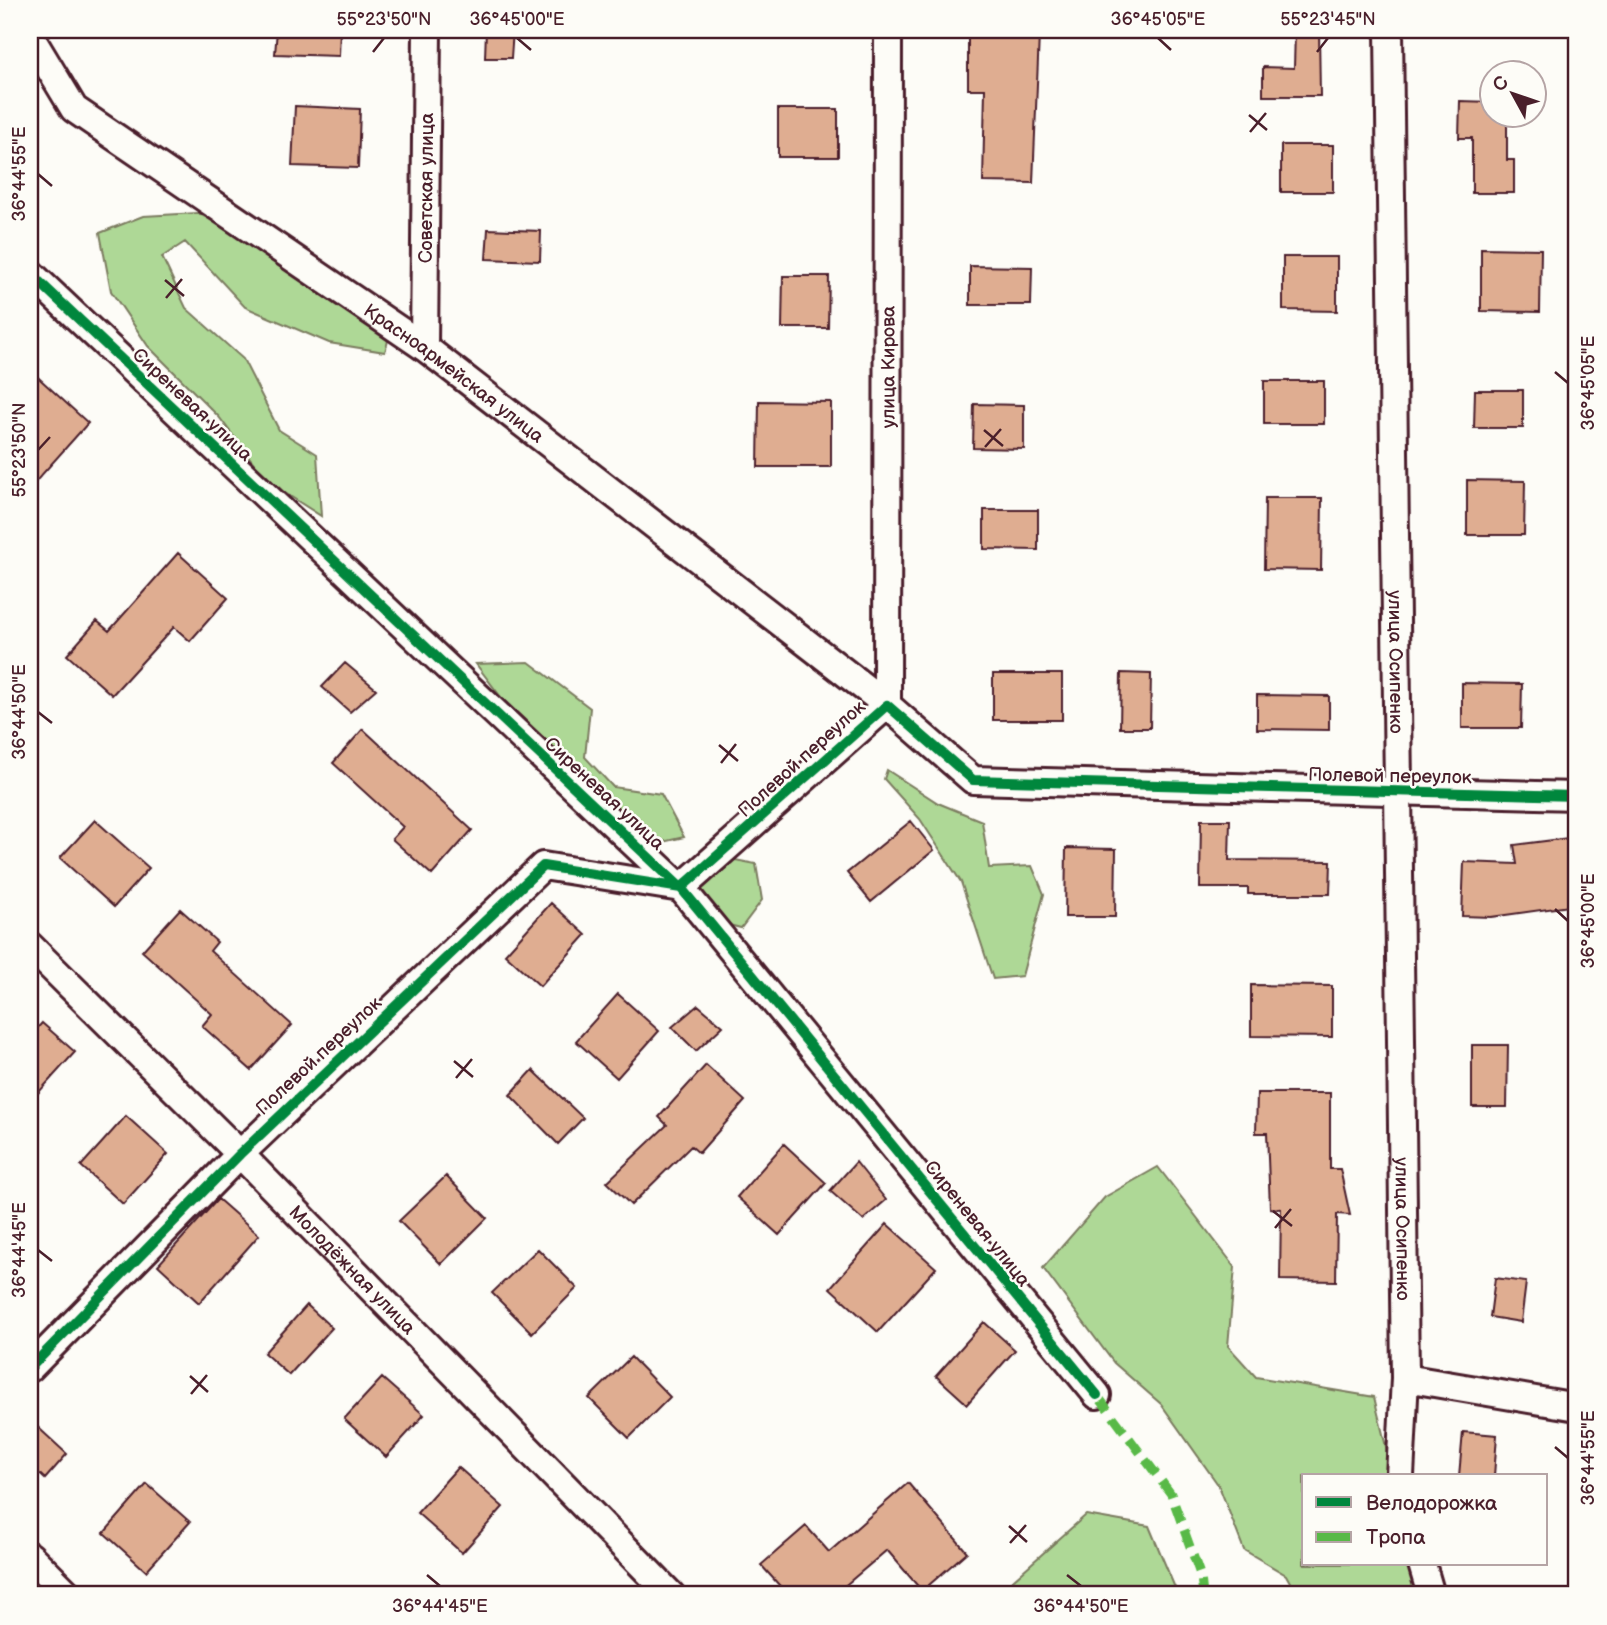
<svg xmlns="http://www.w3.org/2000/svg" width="1607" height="1625" viewBox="0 0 1607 1625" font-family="'Balsamiq Sans',sans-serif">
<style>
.green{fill:#aed896;stroke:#7c7c60;stroke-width:2}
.building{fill:#dfad91;stroke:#4a1f2b;stroke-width:2}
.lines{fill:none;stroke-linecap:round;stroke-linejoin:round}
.minor-casing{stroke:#4a1f2b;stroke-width:32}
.minor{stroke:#fdfcf7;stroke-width:26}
.quiet{stroke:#58b947;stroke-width:9;stroke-dasharray:18 9;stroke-linecap:butt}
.cycleway-casing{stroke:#fdfcf7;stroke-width:15}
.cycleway{stroke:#00873e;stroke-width:10}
.ticks{fill:none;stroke:#4a1f2b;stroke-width:2.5}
.labels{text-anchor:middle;stroke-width:5;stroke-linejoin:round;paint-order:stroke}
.street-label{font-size:19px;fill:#4a1f2b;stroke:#fdfcf7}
.neatline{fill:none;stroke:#4a1f2b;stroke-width:2.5}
.ticks-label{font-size:18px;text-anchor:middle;fill:#4a1f2b}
</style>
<rect width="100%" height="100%" fill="#fdfcf7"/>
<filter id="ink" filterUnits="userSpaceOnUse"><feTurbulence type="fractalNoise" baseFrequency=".0143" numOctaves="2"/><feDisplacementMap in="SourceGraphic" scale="14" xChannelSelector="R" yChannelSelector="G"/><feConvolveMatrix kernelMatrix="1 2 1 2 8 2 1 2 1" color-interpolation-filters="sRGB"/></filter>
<g filter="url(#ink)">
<!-- green -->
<path class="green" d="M198,213L314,275L391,329L385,352L329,343L245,307L185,242L162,257L186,308L243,359L279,430L317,454L321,516L268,482L219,417L148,346L111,291L100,233L143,216Z
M529,662L590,708L585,757L613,787L661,794L684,837L654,844L601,811L525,729L476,664Z
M887,770L938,803L982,821L989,868L1032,866L1044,894L1022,976L993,979L961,882L920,819L884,779Z
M725,858L756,864L762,900L741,928L721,923L699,891Z
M1158,1167L1235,1267L1228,1346L1256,1377L1374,1397L1393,1476H1304V1564H1415L1423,1595H1297L1286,1575L1244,1550L1219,1486L1161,1404L1114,1363L1043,1268L1105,1197Z
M1086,1515L1149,1526L1178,1595H1005V1587Z"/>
<!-- building -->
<path class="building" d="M277,30H340L339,56L275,54Z
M486,30H513L511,58H485Z
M1295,30H1319L1320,96H1263V67L1294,68Z
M968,33L1039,34L1033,183L983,182L985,89H968Z
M1460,101L1492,102V116H1507V160H1514V193H1472V138H1459Z
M295,106L360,109L358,168L292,166Z
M778,109H838V157H778Z
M1281,145H1333V192H1281Z
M488,229L541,231L540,261L486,259Z
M1481,248L1541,249L1540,312L1481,311Z
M1283,257H1337V311L1283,310Z
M970,266L1032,267L1031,305H970Z
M783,276H829L828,328H782Z
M30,370L88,423L30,488Z
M1264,381H1324V424H1264Z
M1475,390H1523V428H1474Z
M759,401L831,402V467H758Z
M974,404L1024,405V449L973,448Z
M1467,480L1525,481L1524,535H1467Z
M1265,498H1322L1321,570L1264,569Z
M984,510H1038V550L984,549Z
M178,553L228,598L190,641L174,627L112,695L67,655L97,621L109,631Z
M345,663L376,689L350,712L322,687Z
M1121,673L1151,674L1150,728H1120Z
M993,674H1062V720H993Z
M1462,683L1522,684L1521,728H1462Z
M1257,695L1329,696V730L1257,729Z
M363,729L472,830L432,875L392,839L403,827L333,763Z
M95,820L149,868L114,907L60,858Z
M1201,820H1230L1229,860L1331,861L1330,894H1248V888H1200Z
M911,821L934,850L871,902L847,873Z
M1577,837V905L1491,917L1462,916L1464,862L1517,864L1514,845Z
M1066,848L1116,849L1115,917H1065Z
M551,903L586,935L540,986L505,954Z
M180,909L217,942L210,951L292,1025L251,1070L202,1026L212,1014L142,951Z
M1251,985L1332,986V1037L1251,1036Z
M618,994L659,1031L617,1078L576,1041Z
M698,1005L723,1026L696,1051L672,1027Z
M42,1023L75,1052L30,1102V1036Z
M1472,1045H1508L1507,1107H1472Z
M706,1065L745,1101L699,1153L691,1146L631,1205L607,1182L667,1125L659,1117Z
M533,1070L583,1118L558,1144L510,1095Z
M1257,1093H1330V1169H1340L1350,1215L1337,1214L1336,1281L1280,1280L1281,1209L1270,1208L1267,1133H1256Z
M126,1116L168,1154L123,1204L81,1166Z
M784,1144L826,1183L779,1235L737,1197Z
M856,1162L886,1200L863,1220L830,1191Z
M446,1176L487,1218L441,1264L399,1221Z
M218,1199L259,1235L199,1303L158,1265Z
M887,1224L936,1268L878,1332L830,1288Z
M538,1249L577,1288L532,1333L492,1293Z
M1495,1278L1526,1282L1521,1322L1490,1317Z
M307,1305L332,1328L289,1375L264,1353Z
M984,1322L1015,1350L967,1404L936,1376Z
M631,1357L670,1397L629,1438L589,1398Z
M382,1378L424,1415L386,1457L344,1419Z
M30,1420L67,1454L45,1479L30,1465Z
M1463,1432L1497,1435L1494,1476H1459Z
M458,1467L503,1507L462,1553L417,1513Z
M908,1483L967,1552L922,1591L887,1550L834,1595H788L761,1565L806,1526L829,1552Z
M147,1484L190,1522L146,1571L104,1533Z"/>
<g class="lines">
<!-- minor casing -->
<g class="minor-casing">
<g id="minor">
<path id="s1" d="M1389,30L1405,1378L1400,1476"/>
<path id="s2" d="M30,36L74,109L424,347L887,705"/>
<path d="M30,273L681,888L1097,1395"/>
<path id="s3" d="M424,347L427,30"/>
<path id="s4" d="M887,705L888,30"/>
<path id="s5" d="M30,946L240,1154L671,1595"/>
<path d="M30,1368L240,1154L543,866L681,888L887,705L973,780L1577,796"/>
<path d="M1405,1378L1577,1407"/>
<path d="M30,1556L69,1595"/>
<path d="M1422,1564L1431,1595"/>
</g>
</g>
<!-- minor -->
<use href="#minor" class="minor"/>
<!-- quiet -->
<path class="quiet" d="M1097,1395L1171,1494L1201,1577L1203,1595"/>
<!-- cycleway casing -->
<g class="cycleway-casing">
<path id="cycleway" d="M30,273L681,888L1097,1395
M30,1368L240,1154L543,866L681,888L887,705L973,780L1577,796"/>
</g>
<!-- cycleway -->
<use href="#cycleway" class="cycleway"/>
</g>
</g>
<!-- ticks -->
<path class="ticks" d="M517,38L531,50M1158,38L1171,50M373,52L384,38M1317,52L1328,38M1249,115L1267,130M1250,132L1266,113M38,174L52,186M165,280L184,296M166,298L182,279M1555,372L1568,383M984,430L1003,446M985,447L1001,429M38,450L50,437M38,712L52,723M719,745L738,761M721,763L736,744M1555,909L1568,921M454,1061L473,1077M456,1078L472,1059M1273,1211L1292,1226M1275,1228L1291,1209M38,1250L52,1261M190,1376L208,1392M191,1394L207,1375M1555,1447L1568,1458M1009,1526L1027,1542M1010,1543L1026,1525M427,1575L440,1586M1067,1575L1081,1586"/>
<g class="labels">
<!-- street labels -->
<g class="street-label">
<text dy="7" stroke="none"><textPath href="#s3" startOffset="159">Советская улица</textPath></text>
<text dy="7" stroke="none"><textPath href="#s4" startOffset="338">улица Кирова</textPath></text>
<text dy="7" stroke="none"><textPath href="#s2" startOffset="548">Красноармейская улица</textPath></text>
<text transform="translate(193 404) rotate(43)" y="7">Сиреневая улица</text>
<text dy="7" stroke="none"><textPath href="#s1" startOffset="632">улица Осипенко</textPath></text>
<text transform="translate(801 758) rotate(-42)" y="7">Полевой переулок</text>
<text transform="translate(1390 775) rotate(1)" y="7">Полевой переулок</text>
<text transform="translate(605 793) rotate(43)" y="7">Сиреневая улица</text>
<text transform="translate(318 1055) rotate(-43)" y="7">Полевой переулок</text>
<text transform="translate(978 1223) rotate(51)" y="7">Сиреневая улица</text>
<text dy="7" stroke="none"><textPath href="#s1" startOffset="1199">улица Осипенко</textPath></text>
<text dy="7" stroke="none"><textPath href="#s5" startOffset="457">Молодёжная улица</textPath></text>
</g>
</g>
<!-- margin -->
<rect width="1607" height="1625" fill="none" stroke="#fdfcf7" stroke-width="77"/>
<!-- legend -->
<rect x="1302" y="1474" width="245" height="91" fill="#fdfcf7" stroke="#b5a4a5" stroke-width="2"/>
<rect x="1316" y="1497" width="35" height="10" fill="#00873e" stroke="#b5a4a5" stroke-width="2"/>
<text x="1366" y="1510" font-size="21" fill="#4a1f2b">Велодорожка</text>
<rect x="1316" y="1532" width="35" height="10" fill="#58b947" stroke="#b5a4a5" stroke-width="2"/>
<text x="1366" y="1544" font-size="21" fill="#4a1f2b">Тропа</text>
<!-- north arrow -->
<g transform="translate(1513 94) rotate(310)"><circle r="33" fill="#fdfcf7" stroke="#b5a4a5" stroke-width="2"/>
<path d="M0-5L12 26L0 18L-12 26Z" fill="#4a1f2b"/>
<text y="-10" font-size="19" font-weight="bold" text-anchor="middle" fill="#4a1f2b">С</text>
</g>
<rect x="38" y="38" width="1530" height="1548" class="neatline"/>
<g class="ticks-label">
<text x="384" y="25">55°23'50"N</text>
<text x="517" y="25">36°45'00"E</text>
<text x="1158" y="25">36°45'05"E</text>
<text x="1328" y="25">55°23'45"N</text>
<text transform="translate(19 174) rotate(-90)" y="6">36°44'55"E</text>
<text transform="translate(1588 383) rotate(-90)" y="6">36°45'05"E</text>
<text transform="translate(19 450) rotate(-90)" y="6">55°23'50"N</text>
<text transform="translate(19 712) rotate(-90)" y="6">36°44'50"E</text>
<text transform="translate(1588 921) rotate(-90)" y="6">36°45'00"E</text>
<text transform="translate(19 1250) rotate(-90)" y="6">36°44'45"E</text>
<text transform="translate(1588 1458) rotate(-90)" y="6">36°44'55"E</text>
<text x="440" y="1612">36°44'45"E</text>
<text x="1081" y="1612">36°44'50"E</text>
</g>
</svg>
